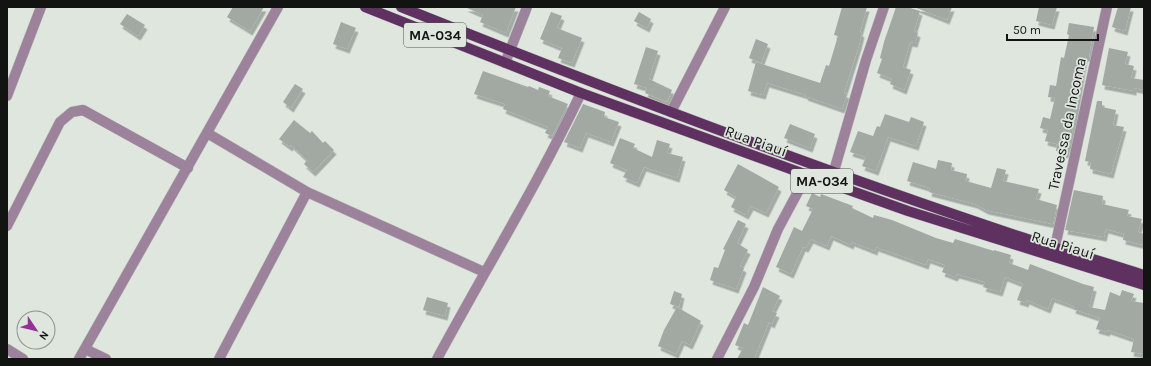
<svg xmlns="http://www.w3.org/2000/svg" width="1151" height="366" viewBox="0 0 1151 366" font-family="Karla,sans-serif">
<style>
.building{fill:#a1a9a2;filter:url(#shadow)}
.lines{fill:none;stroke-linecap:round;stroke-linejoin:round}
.minor-casing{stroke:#bdc4bd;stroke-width:11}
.primary-casing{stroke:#bdc4bd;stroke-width:11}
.minor{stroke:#9d829c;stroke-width:10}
.primary{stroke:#5f3160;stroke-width:10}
.labels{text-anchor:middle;stroke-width:3.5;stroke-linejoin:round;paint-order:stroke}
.shield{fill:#dee6de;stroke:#4e534e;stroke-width:1}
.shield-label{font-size:14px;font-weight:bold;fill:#111411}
.street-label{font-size:15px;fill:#111411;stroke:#dee6de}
</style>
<defs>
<filter id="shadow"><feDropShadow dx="2.5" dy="4.5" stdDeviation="0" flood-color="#0004"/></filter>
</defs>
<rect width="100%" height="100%" fill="#dee6de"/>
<!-- building -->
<path class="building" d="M233,7H264L250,31L227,17Z
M465,7H516L506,33L480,22L483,15Z
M842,7H867L860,32L862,33L859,45L844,93L847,94L842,109L805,96L806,95L767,83L763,95L748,91L756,62L820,83L826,65L829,66L838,36L834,35Z
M896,7H907L920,11L914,31L918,33L915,43L910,42L903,67L911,70L904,90L890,84L892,79L877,73L882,59L880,58L884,42Z
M914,7H952L947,20Z
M1039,7H1057L1052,25L1036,21Z
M1118,7H1131L1125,31L1112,27Z
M551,12L562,16L557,28L582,38L572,63L558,58L562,48L540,39Z
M639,12L651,19L647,28L634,21Z
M127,14L145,25L138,36L120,24Z
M341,22L356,28L347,49L333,44Z
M1069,23L1094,27L1089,57H1085L1070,145H1068L1066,154L1056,151L1057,144L1045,141L1048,130L1040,128L1043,117L1050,119L1055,98L1048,97L1050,85L1056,86L1061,57L1064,58L1069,35L1067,34Z
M756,39L768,44L761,63L749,58Z
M646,47L658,51L649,79L672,90L667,102L645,93L647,88L634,84Z
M1109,48L1128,52L1125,64L1134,66L1131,78L1144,80V90L1134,88V91L1102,85Z
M483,71L528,87L529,86L538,90L539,87L550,91L548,96L568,104L552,136L545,133L548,127L503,109L505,104L474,94Z
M295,84L303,89L291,108L283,102Z
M1097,101H1102V107L1116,110L1113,125L1124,127L1111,174L1090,169L1091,162L1085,161Z
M583,104L605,112L604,117L619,122L611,142L586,133L580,148L564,142Z
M885,114L909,122L911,117L924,122L916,146L888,137L876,171L862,166L866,157L850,152L858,131L873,136L877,126L880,127Z
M294,120L310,133L312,131L323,143L325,141L334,150L313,172L304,164L307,160L291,145L290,147L279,139Z
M790,124L815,134L810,148L784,138Z
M620,138L635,144L633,148L652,157L657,140L670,144L667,153L683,157L677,178L644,167L637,183L623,177L627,170L610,163Z
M938,160L952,163L951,170L967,174L966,181L991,188L997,168L1006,170L1003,181L1039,189L1036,199L1057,205L1053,224L986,210L975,204L929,192L930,188L907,181L913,162L936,169Z
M738,164L779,187L766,213L751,206L746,215L731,207L736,197L724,190Z
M1074,190L1103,196L1102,204L1129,210L1127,216L1142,219L1138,232L1144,234V245L1123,240L1124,234L1106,229L1104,237L1065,230Z
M812,193L820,197L821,194L853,206L852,208L873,218L874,215L892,220L936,238L953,243L955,239L994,251V250L1011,255L1009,263L1028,270L1030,264L1083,284L1094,287L1089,307L1105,310L1110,292L1120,296L1122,290L1134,294L1131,301L1144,303V354L1131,352L1134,339L1108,330L1107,332L1096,329L1100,318L1073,309L1074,306L1052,298L1048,309L1027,300L1026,303L1017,300L1023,284L1005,277L1000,292L983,287L985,282L957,274L955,277L942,272L945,265L928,259L926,265L876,247L875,251L852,242L851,245L831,236L827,246L811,239L806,248L803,247L791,274L776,267L794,227L802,231L813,209L806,206Z
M738,220L746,224L737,243L748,250L740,266L744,268L736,289L710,280L714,267L718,268L725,250L723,249Z
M763,287L780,296L772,311L777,313L772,324L769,322L754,359H737L743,348L735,345L744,323L748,325Z
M674,291L682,294L679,307L670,304Z
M427,297L448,303L445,316L423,310Z
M677,307L701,321L690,345L682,341L676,354L658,346L664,330Z"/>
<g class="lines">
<!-- minor casing -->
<g class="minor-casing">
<path id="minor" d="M505,63L527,7
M7,96L41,7
M671,112L725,7
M207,133L307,192L484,272
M834,171L866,60L884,7
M7,226L60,122L72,112L83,110L188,168
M1055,247L1107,7
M7,349L23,359
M85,349L106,359
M79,359L278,7
M219,359L307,192
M437,359C485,270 538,184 581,93
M717,359L754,287L778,229L807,175"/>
</g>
<!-- primary casing -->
<g class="primary-casing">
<path id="primary" d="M365,7L581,93L807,175L908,211L1144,285
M401,7C604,88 808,166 1015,235C1058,249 1101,261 1144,275"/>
</g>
<!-- minor -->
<use href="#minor" class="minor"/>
<!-- primary -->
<use href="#primary" class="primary"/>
</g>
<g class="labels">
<!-- shield labels -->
<g class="shield">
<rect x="404" y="23" width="62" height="24" rx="3"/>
<rect x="791" y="169" width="62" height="24" rx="3"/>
</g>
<g class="shield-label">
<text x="435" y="40">MA-034</text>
<text x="822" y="186">MA-034</text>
</g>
<!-- street labels -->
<g class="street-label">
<text transform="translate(1067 124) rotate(-78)" y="5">Travessa da Incoma</text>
<text transform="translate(756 141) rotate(20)" y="5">Rua Piauí</text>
<text transform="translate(1063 245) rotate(17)" y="5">Rua Piauí</text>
</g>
</g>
<!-- border -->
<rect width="1151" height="366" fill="none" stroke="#111411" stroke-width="16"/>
<!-- north arrow -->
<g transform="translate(36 330) rotate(125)"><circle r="19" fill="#dee6de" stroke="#8c928c"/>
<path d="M0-3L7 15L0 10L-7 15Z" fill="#943197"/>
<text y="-6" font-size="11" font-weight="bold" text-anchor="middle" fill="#111411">N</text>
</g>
<!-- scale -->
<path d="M1007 34v6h91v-6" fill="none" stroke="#111411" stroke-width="2"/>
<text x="1013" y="34" font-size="12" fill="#111411" stroke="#dee6de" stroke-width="3" paint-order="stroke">50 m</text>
</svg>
